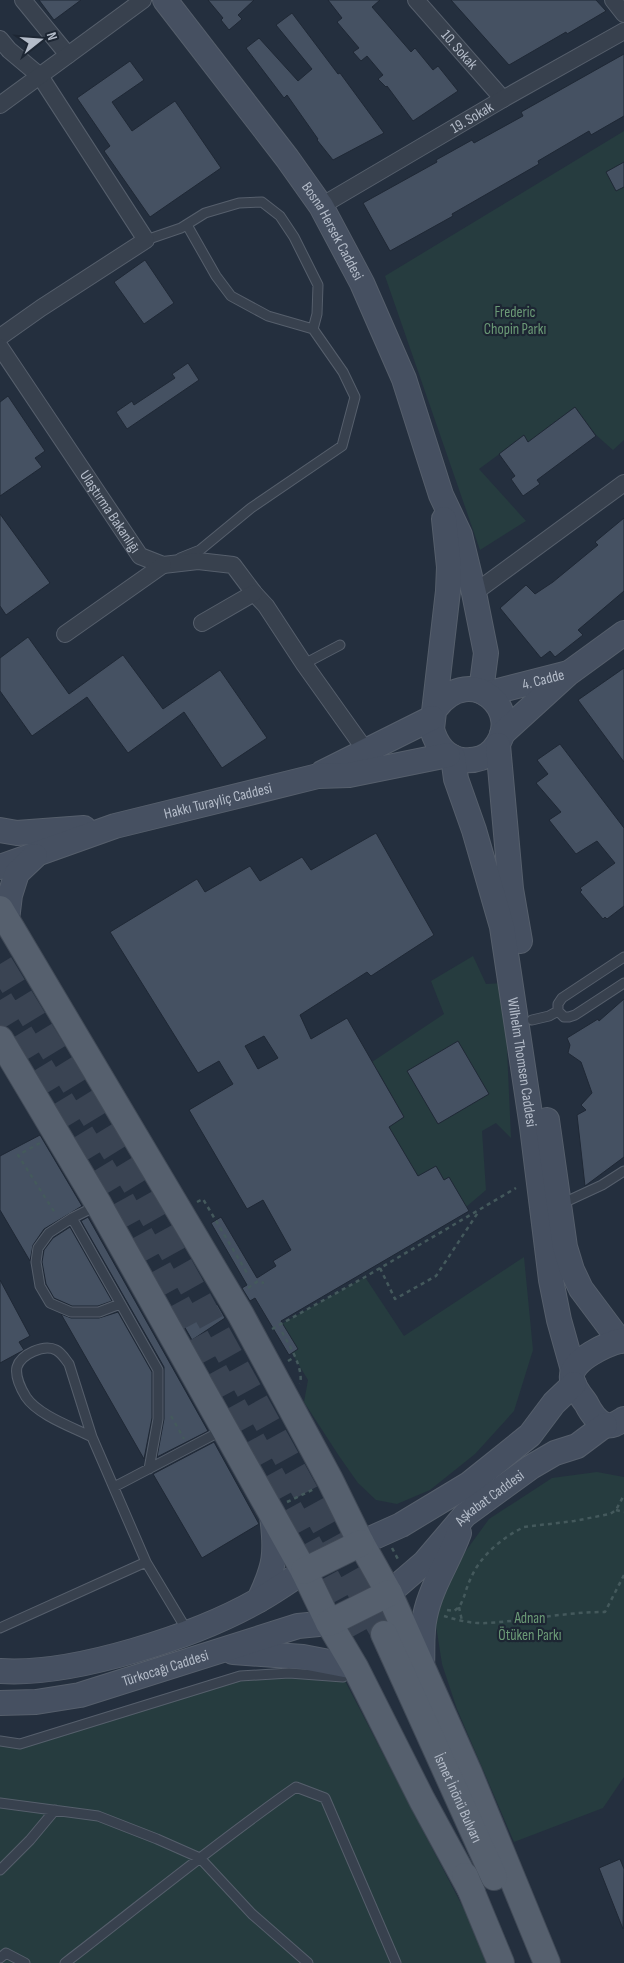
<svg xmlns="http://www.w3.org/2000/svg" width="624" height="1963" viewBox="0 0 624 1963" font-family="'Sofia Sans Condensed',sans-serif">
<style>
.green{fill:#263c3f}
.building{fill:#455162;stroke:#1f2835;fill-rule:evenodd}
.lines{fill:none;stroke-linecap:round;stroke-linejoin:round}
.primary-tunnel{stroke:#3a4453;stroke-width:26;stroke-dasharray:26 13;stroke-linecap:butt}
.service-casing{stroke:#565f6c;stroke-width:11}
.minor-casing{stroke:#565f6c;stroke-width:18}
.secondary-casing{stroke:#565f6c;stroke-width:26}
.primary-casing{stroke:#414a57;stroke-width:28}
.path{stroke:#44595c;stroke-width:2.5;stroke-dasharray:4 4;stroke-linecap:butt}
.service{stroke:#38414e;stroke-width:9}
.minor{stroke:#38414e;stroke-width:16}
.secondary{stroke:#465061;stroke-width:24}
.primary{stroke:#56606e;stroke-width:26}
.labels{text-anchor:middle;stroke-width:4.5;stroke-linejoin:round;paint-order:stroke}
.street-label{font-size:15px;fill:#b4bcc9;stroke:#1d2633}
.park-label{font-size:15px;fill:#6b9a76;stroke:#1d2633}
</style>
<rect width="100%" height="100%" fill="#242f3e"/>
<!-- green -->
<path class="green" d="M624,131V440L613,450L596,435L575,407L528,442L524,436L479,469L526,521L480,550L385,276Z
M473,956L486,984L504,983L511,1138L496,1123L482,1131L486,1190L466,1207L449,1177L444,1180L436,1166L408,1182L373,1135L404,1117L378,1071L357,1072L444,1014L431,981Z
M524,1257L533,1350L514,1411L475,1454L430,1490L397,1504L376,1500L358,1483L339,1456L304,1402L308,1380L276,1327L365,1277L404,1336Z
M597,1472L624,1477V1777L603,1808L514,1842L457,1709L442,1664L434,1613L452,1570L489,1519L552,1478Z
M240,1676L343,1677L492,1963H0V1741L20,1744Z"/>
<!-- building -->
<path class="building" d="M39,0H81L54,20Z
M208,0H254L238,15L242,19L229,30L221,20L223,18Z
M328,0H380L372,7L411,52L415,48L433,70L438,66L458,91L413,121L387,86L386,87L378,79L383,75L367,56L361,61L353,52L359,48L337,22L342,18Z
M451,0H596L606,11L567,34L566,32L509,65Z
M292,13L338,74L340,73L384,133L333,160L317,140L318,139L287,95L284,98L246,48L259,38L298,81L312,69L276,25Z
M624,54V116L591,135L589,131L538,161L539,164L452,214L453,216L390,251L363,203L437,162L436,160L472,140L474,143L523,116L521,112Z
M130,61L144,80L112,102L132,131L175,101L221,168L150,217L104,151L110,146L77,98Z
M624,162V187L616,191L606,172Z
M145,260L174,303L144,324L114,282Z
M188,363L199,380L127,429L116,412L132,401L134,405L175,378L172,374Z
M8,396L45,451L35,458L42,467L0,496V402Z
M575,407L596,436L537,480L540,484L523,496L511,479L515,476L499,454L524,435L528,442Z
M0,514L50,583L6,615L0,606Z
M624,518V591L578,630L583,635L555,657L550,651L541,658L500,608L526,585L535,594L553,582L598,545L595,542Z
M28,637L69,694L123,655L163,709L220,670L267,738L222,768L184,712L128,753L87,697L32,736L0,691V658Z
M624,668V762L578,700Z
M560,744L624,828V906L607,919L605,917L603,919L580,892L582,890L580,888L615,863L597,841L576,854L549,820L561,812L536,783L548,774L537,760Z
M376,833L434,935L371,976L367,972L300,1015L311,1039L347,1018L404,1117L389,1127L418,1176L436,1166L444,1180L449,1177L469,1211L281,1321L298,1349L289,1355L255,1298L250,1301L242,1288L247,1285L211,1223L221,1217L257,1278L276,1266L273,1261L291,1250L263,1200L247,1209L189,1110L233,1084L219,1061L198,1073L110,932L197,879L205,892L250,866L260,881L302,857L311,870ZM264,1036L278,1058L258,1069L245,1046Z
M624,999V1157L585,1186L577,1115L586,1110L581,1105L592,1093L581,1062L568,1053L570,1045L567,1038L598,1019L599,1021Z
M458,1041L489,1094L438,1124L407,1071Z
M40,1135L82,1206L44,1229L33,1245L30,1261L0,1210V1156Z
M88,1217L208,1431L157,1457L164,1419V1367L81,1221Z
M70,1227L112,1301L98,1306H72L54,1298L46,1284L42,1262L44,1250L53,1238Z
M0,1280L30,1336L19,1342L24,1350L0,1363Z
M217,1304L225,1318L192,1340L184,1326Z
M118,1312L152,1372V1418L144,1459L61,1314L71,1318H99Z
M214,1442L259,1524L202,1558L153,1474Z
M620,1859L624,1869L623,1929L599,1868Z"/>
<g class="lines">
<!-- primary-tunnel -->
<path class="primary-tunnel" d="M0,964L138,1190L384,1634
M0,1000L121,1199L363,1644"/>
<!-- service casing -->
<g class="service-casing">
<path id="service" d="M146,240L181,228L205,213L239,203L262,202L280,216L294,237L318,285L317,314L313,329
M180,558L200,550L251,508L342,446L355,397L343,372L313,329L268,316L231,296L216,276L187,225
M304,664L340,645
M624,957L562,998L558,1004V1011L564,1017H569L575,1015L624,983
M532,1020L549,1016L558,1011
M561,1204L602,1185L624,1171
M96,1206L72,1218L49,1233L38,1248L36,1262L40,1286L50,1303L71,1312H99L120,1304
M72,1218L158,1370V1419L149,1469
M92,1437C72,1427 38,1415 26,1397C21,1389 15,1376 17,1367C21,1354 44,1344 56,1350C62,1353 65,1359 69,1364L92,1437L146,1562
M114,1487L223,1430
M0,1628L146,1562L188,1632
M0,1741L20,1744L240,1676L289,1673L343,1677
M0,1803L98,1816L157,1839L200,1858L252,1914L308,1963
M0,1870L30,1840L55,1810
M0,1958L6,1953L25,1963
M65,1963C142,1904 217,1842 296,1787L325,1798L396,1963"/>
</g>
<!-- minor casing -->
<g class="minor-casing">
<g id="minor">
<path d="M23,0L68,55"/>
<path id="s1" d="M416,0L503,99"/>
<path d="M613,0L624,14"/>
<path d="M0,39L9,50L40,76L146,240L41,308L0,337"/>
<path d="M0,105L143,0"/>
<path id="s2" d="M321,206L503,99L624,31"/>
<path id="s3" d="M0,347L140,556L163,565L198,561L233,565L254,593L266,606L304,664L366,751"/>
<path d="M474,593L624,483"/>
<path d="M202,623L254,593"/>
<path d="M65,634L163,565"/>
</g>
</g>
<!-- secondary casing -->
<g class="secondary-casing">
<g id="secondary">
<path id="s4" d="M165,0L287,158L321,206L362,283L404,379L441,495L460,535L474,593L486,653L481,691"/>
<path id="s5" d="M486,694L568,673"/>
<path d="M436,708C471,661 527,712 493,750C485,759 473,761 462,760C445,757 436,744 432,729L448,591L449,567L444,519"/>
<path d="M502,734L569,673L624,633"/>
<path d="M498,745L511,889L520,941"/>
<path id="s6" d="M453,757L456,779L474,830L502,927L532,1127L551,1280L559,1320L573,1370"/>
<path d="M322,773L432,718"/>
<path d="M0,830L17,833L84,828"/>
<path id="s7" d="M0,867L115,826L318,776L349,775L448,755"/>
<path d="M7,920L10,895L17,873L35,856"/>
<path d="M547,1120L565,1247L572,1270L581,1289L620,1341"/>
<path d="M624,1340C609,1343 569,1360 572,1379C574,1388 581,1396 586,1403C590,1411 597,1422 606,1425C612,1427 619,1422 624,1419"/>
<path d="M361,1543L401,1525L469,1484L530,1435L554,1403L574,1384"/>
<path id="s8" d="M389,1593L425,1562L465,1515L531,1467L555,1453L577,1446L605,1425"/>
<path d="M259,1600C275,1566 277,1554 272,1516"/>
<path d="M233,1652L303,1657L355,1667"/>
<path d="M422,1667C423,1650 421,1632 425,1616C431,1586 449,1561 459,1533"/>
<path d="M0,1671C73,1676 196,1636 259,1600C275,1591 289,1581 304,1571"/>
<path id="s9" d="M0,1703L36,1702L80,1695L298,1626L329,1623"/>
</g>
</g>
<!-- primary casing -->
<g class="primary-casing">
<g id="primary">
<path d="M0,909L241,1315L330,1480L361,1543L389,1593L469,1773L547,1963"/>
<path d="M0,1039L99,1205L304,1571L329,1623L355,1667L422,1800L472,1892"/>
<path d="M304,1571L361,1543"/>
<path d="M329,1623L389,1593"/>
<path id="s10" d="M384,1634L494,1877"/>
<path d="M465,1876L501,1963"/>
</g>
</g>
<!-- path -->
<path class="path" d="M40,1143L18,1155L55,1213
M197,1202L203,1199L247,1273
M380,1268L395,1299L436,1276L479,1211
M248,1288L258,1281L264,1283
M272,1329L365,1277L516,1188
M282,1332C289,1345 304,1368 300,1384
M288,1361L295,1357
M171,1416L184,1439
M287,1502L314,1489
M616,1510L624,1512
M392,1548L399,1561
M459,1607L462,1621
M447,1610L454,1611L459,1607C465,1598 466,1587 471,1578C480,1556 503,1537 524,1527L574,1521L610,1514L616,1510L624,1495
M444,1616C457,1620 472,1624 486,1623C526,1621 564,1612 605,1612L624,1575"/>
<!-- service -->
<use href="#service" class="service"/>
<!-- minor -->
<use href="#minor" class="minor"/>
<!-- secondary -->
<use href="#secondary" class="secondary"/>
<!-- primary -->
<use href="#primary" class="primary"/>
</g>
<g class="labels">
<!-- street labels -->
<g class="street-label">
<text dy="5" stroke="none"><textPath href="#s1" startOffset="66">10. Sokak</textPath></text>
<text dy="5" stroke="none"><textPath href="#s2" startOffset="175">19. Sokak</textPath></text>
<text dy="5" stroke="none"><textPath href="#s4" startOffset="286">Bosna Hersek Caddesi</textPath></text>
<text dy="5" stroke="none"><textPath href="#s3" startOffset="198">Ulaştırma Bakanlığı</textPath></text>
<text dy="5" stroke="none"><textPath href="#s5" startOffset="59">4. Cadde</textPath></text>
<text dy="5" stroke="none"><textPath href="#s7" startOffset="228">Hakkı Turayliç Caddesi</textPath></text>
<text dy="5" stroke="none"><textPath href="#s6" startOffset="314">Wilhelm Thomsen Caddesi</textPath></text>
<text dy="5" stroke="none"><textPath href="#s8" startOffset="139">Aşkabat Caddesi</textPath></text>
<text dy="5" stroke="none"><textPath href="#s9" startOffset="170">Türkocağı Caddesi</textPath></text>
<text dy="5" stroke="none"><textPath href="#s10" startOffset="180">İsmet İnönü Bulvarı</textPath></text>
</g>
<!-- park labels -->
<g class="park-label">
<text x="515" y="317">Frederic<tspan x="515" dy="17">Chopin Parkı</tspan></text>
<text x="530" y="1623">Adnan<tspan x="530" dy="17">Ötüken Parkı</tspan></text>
</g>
</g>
<!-- north arrow -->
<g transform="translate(40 40) rotate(73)" stroke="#1d2633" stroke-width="4" paint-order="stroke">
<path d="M0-4L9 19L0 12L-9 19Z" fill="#b4bcc9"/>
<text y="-8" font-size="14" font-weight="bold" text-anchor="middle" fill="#b4bcc9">N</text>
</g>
</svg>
